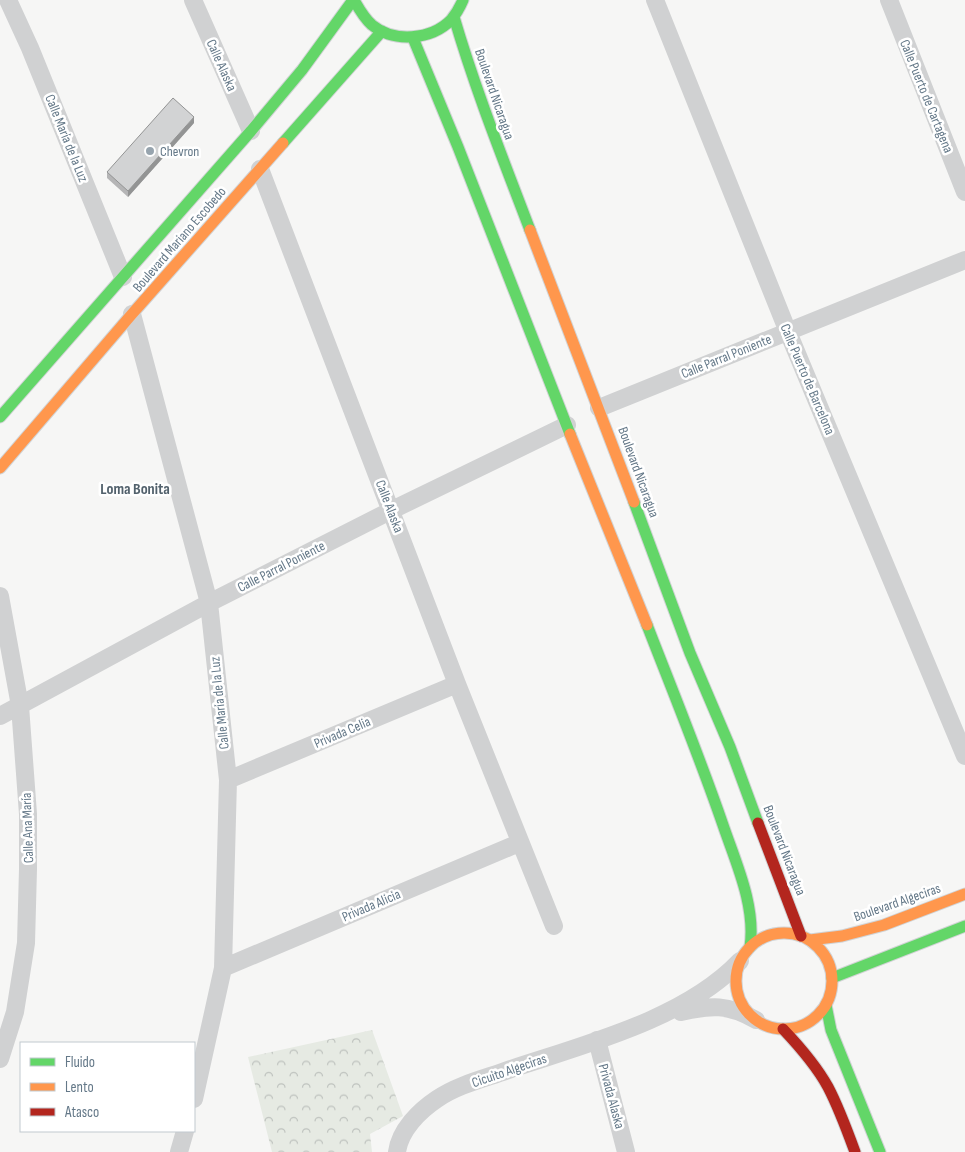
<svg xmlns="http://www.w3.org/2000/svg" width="965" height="1152" viewBox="0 0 965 1152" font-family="'Sofia Sans Condensed',sans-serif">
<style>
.park{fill:url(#park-crowns)}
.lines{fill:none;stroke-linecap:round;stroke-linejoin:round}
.fast-casing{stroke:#d1d3d5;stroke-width:13}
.slow-casing{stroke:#d1d3d5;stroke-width:13}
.jam-casing{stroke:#d1d3d5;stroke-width:13}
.street{stroke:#d0d1d2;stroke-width:18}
.fast{stroke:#63d668;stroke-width:11}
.slow{stroke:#ff974d;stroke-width:11}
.jam{stroke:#b3261e;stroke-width:11}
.wall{fill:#b5b5b6}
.shaded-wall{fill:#939494}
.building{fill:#d2d3d4;stroke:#939494}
.poi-dot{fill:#97a4ae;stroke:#fff;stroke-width:2}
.labels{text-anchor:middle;stroke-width:5;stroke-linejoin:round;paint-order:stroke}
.street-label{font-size:14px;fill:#647888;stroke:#fff}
.poi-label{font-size:14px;fill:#647888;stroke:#fff;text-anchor:start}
.quarter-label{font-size:16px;font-weight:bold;fill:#52616c;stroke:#fff}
</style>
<defs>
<pattern id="park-crowns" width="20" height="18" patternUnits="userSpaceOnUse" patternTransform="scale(1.25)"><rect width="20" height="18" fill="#e6eae3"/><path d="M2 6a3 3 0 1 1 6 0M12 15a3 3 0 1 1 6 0" fill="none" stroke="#bec2be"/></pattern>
</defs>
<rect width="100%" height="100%" fill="#f6f6f5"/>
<!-- park -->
<path class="park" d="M372,1030L403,1116L370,1134L372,1152H272L248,1057Z"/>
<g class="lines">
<!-- fast casing -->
<g class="fast-casing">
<path id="fast" d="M354,0C359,9 364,18 372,25C394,43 431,40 451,20C456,14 460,7 463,0
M454,17C475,89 503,159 530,230
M413,38L458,147L570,434
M283,143L382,31
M0,417L251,131L302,70L353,0
M634,502L690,653L730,747L758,823
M647,625C673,692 700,758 723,825C736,863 756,906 750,947
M832,978L965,926
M826,1005L831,1030L880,1152"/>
</g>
<!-- slow casing -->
<g class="slow-casing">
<path id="slow" d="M530,230L634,502
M570,434L647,625
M0,468L132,314L283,143
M736 981a48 48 0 1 1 96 0a48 48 0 1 1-96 0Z
M810,940L842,936L884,925L965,894"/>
</g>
<!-- jam casing -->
<g class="jam-casing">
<path id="jam" d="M758,823L801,936
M783,1029C800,1047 816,1065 828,1087C839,1108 847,1130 855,1152"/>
</g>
<!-- street -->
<path class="street" d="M8,0L30,48L123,277
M193,0L251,131
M655,0L788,332L965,756
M889,0L965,192
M260,169L457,684L554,926
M132,314L209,603L228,780L223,968L194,1099
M599,408L965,260
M0,596L20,706L28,814V869L26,943L15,1012L0,1059
M0,716L209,603L392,510L567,425
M228,780L457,684
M223,968L519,843
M681,1012C711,1005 728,1004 756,1020
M597,1040L626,1152
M179,1152L185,1131
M397,1152C400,1130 419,1111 437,1099C459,1084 487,1078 511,1069C586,1044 685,1019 740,961"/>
<!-- fast -->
<use href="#fast" class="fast"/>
<!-- slow -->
<use href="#slow" class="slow"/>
<!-- jam -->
<use href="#jam" class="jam"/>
</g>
<!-- wall -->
<path class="wall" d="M194,123L128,197L107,178V172Z"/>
<!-- shaded-wall -->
<path class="shaded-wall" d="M194,117V123L128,197V191Z"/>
<!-- building -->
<path class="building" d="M173,98L194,117L128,191L107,172Z"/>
<!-- markers -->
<circle class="poi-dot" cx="150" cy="151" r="5"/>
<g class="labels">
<!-- street labels -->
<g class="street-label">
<text transform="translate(222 65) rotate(66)" y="5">Calle Alaska</text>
<text transform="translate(495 94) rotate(71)" y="5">Boulevard Nicaragua</text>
<text transform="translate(927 96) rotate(68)" y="5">Calle Puerto de Cartagena</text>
<text transform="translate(67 138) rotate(68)" y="5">Calle María de la Luz</text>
<text transform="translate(179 239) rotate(-49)" y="5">Boulevard Mariano Escobedo</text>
<text transform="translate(726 356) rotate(-22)" y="5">Calle Parral Poniente</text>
<text transform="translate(808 379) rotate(67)" y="5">Calle Puerto de Barcelona</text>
<text transform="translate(639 472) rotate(70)" y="5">Boulevard Nicaragua</text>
<text transform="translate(390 506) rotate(69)" y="5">Calle Alaska</text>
<text transform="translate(281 566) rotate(-27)" y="5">Calle Parral Poniente</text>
<text transform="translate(219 703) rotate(-96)" y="5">Calle María de la Luz</text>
<text transform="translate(342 732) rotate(-23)" y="5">Privada Celia</text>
<text transform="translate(27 828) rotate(-92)" y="5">Calle Ana María</text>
<text transform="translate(785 850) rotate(69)" y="5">Boulevard Nicaragua</text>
<text transform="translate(897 902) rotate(-19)" y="5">Boulevard Algeciras</text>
<text transform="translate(371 905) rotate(-23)" y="5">Privada Alicia</text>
<text transform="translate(509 1070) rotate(-19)" y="5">Cicuito Algeciras</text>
<text transform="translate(612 1096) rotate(75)" y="5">Privada Alaska</text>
</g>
<!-- poi labels -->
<g class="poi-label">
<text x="160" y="156">Chevron</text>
</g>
<!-- quarter labels -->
<g class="quarter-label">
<text x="135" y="494">Loma Bonita</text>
</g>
</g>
<!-- legend -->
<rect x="20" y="1042" width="175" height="90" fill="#ffffff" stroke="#c1c9cf"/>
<rect x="30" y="1058" width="25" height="8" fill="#63d668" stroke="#c1c9cf"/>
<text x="65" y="1067" font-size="15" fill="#647888">Fluido</text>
<rect x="30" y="1083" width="25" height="8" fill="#ff974d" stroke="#c1c9cf"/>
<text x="65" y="1092" font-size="15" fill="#647888">Lento</text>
<rect x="30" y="1108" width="25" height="8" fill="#b3261e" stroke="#c1c9cf"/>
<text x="65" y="1117" font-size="15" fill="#647888">Atasco</text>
</svg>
